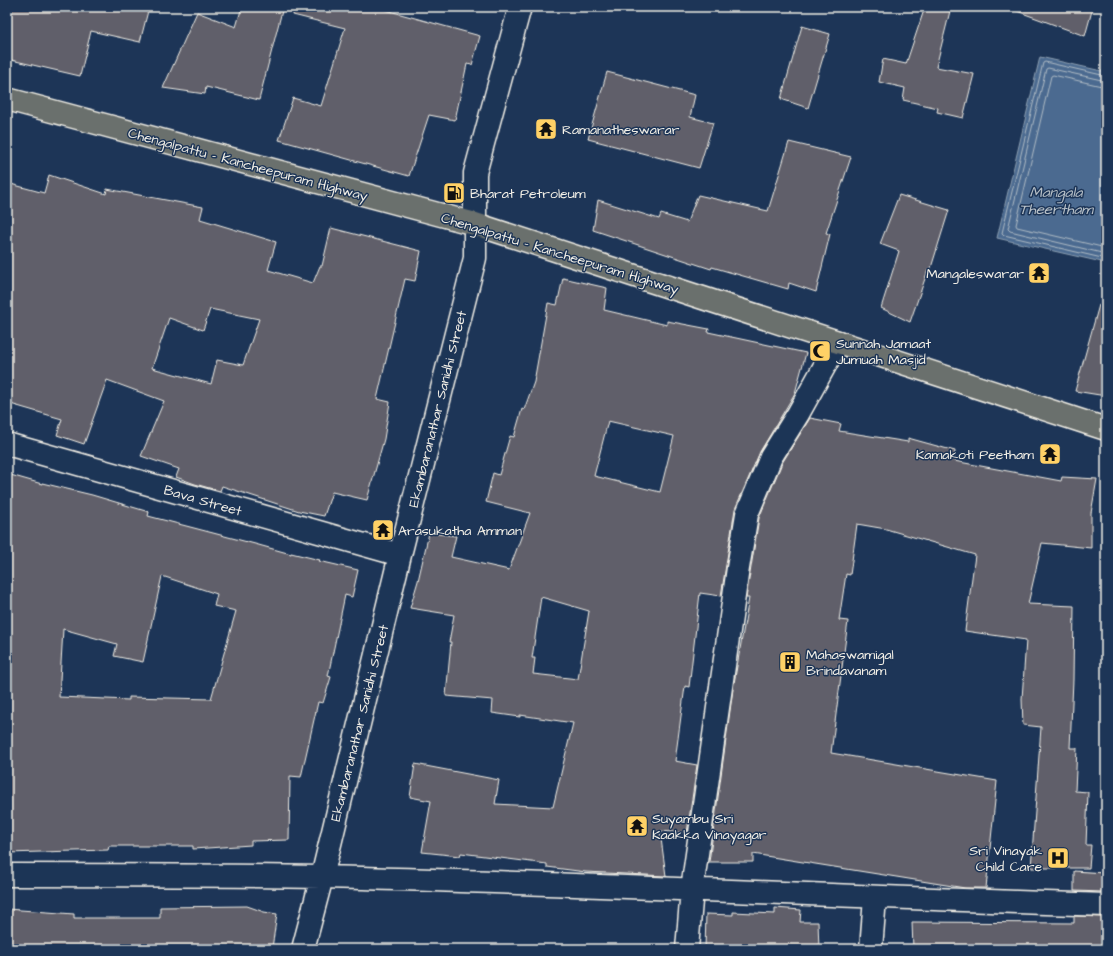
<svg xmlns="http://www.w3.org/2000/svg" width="1113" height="956" viewBox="0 0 1113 956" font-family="'Architects Daughter',sans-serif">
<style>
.water{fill:#4b6b90;stroke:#8fa1b3}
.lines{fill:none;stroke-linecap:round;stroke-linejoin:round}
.shore{stroke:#b0bbc5;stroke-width:1}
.building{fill:#605f6a;stroke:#f4f1e8;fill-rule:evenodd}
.minor-casing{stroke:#f4f1e8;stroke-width:25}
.highway-casing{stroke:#f4f1e8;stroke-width:25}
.minor{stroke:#1d3557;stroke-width:22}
.highway{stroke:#6a706d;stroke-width:22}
.labels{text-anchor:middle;stroke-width:3;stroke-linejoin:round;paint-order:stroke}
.poi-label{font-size:14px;fill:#f4f1e8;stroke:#1d3557;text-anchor:start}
.street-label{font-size:14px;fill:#f4f1e8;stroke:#1d3557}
.water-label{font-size:15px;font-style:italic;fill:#b9c2c9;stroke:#1d3557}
</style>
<rect width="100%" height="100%" fill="#1d3557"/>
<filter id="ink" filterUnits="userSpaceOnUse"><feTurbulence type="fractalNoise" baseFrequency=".025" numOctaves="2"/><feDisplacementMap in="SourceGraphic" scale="8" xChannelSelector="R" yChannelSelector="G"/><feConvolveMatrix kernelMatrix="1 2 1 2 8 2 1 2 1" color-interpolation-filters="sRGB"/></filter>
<g filter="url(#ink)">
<!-- water -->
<path class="water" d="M1040,57L1106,72V263L997,238Z"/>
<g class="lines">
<!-- shore -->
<path class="shore" d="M1106,76L1045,62L1043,63L1002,233L1004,235L1106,259
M1106,81L1048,68L1046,69L1008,229L1010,231L1106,254
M1106,87L1053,75L1051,76L1016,225L1017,227L1106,248"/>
</g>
<!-- building -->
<path class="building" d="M7,7H149L140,42L91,31L80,76L7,59Z
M242,7H283L259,100L206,87L205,94L163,88L197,12L236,27Z
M294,7H375L480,36L472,65L467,64L455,120L429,115L409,176L279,140L293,98L321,106L345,28L293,15Z
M925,7H951L936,67L974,74L963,118L937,112L938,108L903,100L905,88L879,82L883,59L906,64Z
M1014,7H1093L1085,36L1014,10Z
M802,26L830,34L808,108L781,99Z
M607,72L695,95L690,117L713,123L699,168L588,139Z
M789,142L851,157L826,233L830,234L816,292L789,283L788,289L712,267L711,269L593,230L598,200L659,219L661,214L687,222L698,195L768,211Z
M49,175L106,194L107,189L203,207L200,219L276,242L268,270L313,283L320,266H322L331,228L421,251L415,281L405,279L377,399L390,402L384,439L367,500L332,492L324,516L299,511L222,486L220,491L195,484L176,477L179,469L141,456L164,401L107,380L84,444L57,435L62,419L7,403V183L44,193ZM210,309L259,319L243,365L217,360L211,384L152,368L169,318L203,330Z
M899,195L949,210L930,271L928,270L910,322L881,308L899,251L880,244Z
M563,278L607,288L604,310L667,325V321L709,329L708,332L806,353L795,393L760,452L735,509L721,596L700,593L689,687L685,686L675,761L697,765L687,833L660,831L666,876L586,872L547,867V864L461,853L460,856L422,852L431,801L410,797L415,764L499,780L495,804L553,807L573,723L520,715V717L492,713L493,700L446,696L451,642H449L454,615L410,608L418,581L429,533L456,536L451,557L509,570L530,513L486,502L493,473L499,475L510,436L514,437L522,409L524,410L534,382L548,303L557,305ZM608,421L674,436L660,492L594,476ZM541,597L589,611L578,679L533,674L535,658H532Z
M1099,305L1106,306V396L1075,391Z
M810,418L841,424L839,431L908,442V438L955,451L954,461L1061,481L1062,477L1097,479L1091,513V548L1042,543L1028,604L1074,606L1073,680L1070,748H1077L1075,791L1088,792L1086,845H1091L1089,868H1031L1041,727L1023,725L1022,699L1026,640L965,631L975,555L886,529L857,524L850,575L846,574L839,620L848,621L831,753L997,781L986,888H965L753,854V862H709L733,689L749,598H746L759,518L782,463Z
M7,474L42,484V483L92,495L149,512L148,516L255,544L291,554V553L320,560L319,561L358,570L352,597L345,595L328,676L331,677L323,703L318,702L301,777L290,776L289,840L251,841V845L193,849V846H109L108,850L7,853ZM162,576L217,594L214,606L236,611L211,699L129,697V700L59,697L63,629L117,644L114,656L143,662Z
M1074,871L1104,873V892L1074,891Z
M247,906L264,912L277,914L272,948L7,949V909L74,914V918H160V907Z
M775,908L801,910L800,922H818L819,949H705L706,914L733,915V912L775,914Z
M1074,916L1104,917V924H1106V949H913L912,922L1074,923Z"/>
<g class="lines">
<!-- minor casing -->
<g class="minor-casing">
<path id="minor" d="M7,444L400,555
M7,875C112,875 217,875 322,877C583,883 845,897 1106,905
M303,949L322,877L400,555L475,258V173L520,7
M687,949L692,889L738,568L747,514L771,457L798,414L838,342
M871,949L875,898"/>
</g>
<!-- highway casing -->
<g class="highway-casing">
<path id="highway" d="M7,99L475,224L1106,429"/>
</g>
<!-- minor -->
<use href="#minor" class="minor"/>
<!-- highway -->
<use href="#highway" class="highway"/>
</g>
</g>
<!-- icons -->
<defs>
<g id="temple-square" transform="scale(1.15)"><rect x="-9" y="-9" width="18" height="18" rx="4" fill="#ffd166" stroke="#1d3557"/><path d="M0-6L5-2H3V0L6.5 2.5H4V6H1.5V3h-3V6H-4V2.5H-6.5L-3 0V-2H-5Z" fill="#111"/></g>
<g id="fuel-square" transform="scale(1.15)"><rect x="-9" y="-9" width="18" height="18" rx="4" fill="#ffd166" stroke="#1d3557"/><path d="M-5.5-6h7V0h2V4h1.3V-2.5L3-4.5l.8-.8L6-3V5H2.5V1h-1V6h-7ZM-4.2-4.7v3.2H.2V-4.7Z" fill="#111"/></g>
<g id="mosque-square" transform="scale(1.15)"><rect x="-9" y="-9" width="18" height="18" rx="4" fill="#ffd166" stroke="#1d3557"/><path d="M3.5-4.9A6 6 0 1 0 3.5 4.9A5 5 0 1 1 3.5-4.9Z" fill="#111"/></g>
<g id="building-square" transform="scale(1.15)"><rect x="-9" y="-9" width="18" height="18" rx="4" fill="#ffd166" stroke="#1d3557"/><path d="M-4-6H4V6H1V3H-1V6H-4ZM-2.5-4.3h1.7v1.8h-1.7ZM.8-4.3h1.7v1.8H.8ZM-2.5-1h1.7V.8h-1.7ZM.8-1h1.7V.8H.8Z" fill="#111"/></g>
<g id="hospital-square" transform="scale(1.15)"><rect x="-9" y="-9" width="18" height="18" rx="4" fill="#ffd166" stroke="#1d3557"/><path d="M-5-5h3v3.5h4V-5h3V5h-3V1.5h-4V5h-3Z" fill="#111"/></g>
</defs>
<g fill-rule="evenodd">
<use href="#temple-square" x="546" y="129"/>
<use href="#fuel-square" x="454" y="193"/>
<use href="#temple-square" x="1039" y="273"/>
<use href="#mosque-square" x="820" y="351"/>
<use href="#temple-square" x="1050" y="454"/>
<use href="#temple-square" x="383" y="530"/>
<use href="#building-square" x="790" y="662"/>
<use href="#temple-square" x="637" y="826"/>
<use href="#hospital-square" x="1058" y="858"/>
</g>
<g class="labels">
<!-- poi labels -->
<g class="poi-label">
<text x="562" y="134">Ramanatheswarar</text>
<text x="470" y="198">Bharat Petroleum</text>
<text x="1024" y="278" text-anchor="end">Mangaleswarar</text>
<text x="836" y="348">Sunnah Jamaat<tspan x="836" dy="16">Jumuah Masjid</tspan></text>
<text x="1034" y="459" text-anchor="end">Kamakoti Peetham</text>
<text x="398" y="535">Arasukatha Amman</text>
<text x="806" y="659">Mahaswamigal<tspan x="806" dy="16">Brindavanam</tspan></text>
<text x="652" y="823">Suyambu Sri<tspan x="652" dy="16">Kaakka Vinayagar</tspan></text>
<text x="1042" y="855" text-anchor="end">Sri Vinayak<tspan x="1042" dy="16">Child Care</tspan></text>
</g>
<!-- street labels -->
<g class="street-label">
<text transform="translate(248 164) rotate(15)" y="5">Chengalpattu - Kancheepuram Highway</text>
<text transform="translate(560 253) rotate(17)" y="5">Chengalpattu - Kancheepuram Highway</text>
<text transform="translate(437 409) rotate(-76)" y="5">Ekambaranathar Sanidhi Street</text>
<text transform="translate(203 500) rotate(16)" y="5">Bava Street</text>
<text transform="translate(359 723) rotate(-76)" y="5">Ekambaranathar Sanidhi Street</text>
</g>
<!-- water labels -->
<g class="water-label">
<text x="1056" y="197">Mangala<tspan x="1056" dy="17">Theertham</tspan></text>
</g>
</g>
<!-- margin -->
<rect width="1113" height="956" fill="none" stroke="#1d3557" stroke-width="24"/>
<rect x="12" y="12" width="1089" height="932" fill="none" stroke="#f4f1e8" stroke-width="1.5" filter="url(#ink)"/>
</svg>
